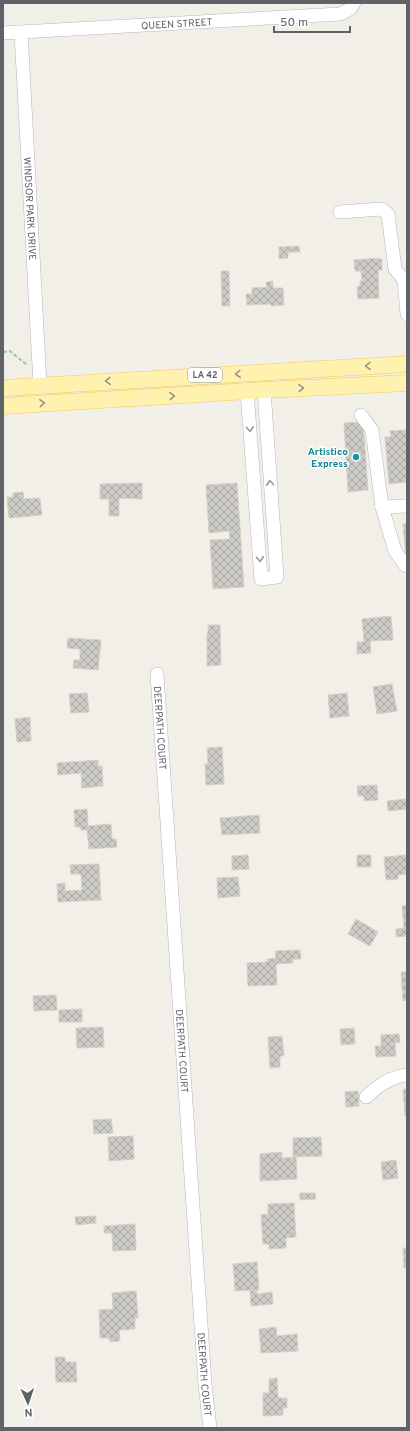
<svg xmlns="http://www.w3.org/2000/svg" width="410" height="1431" viewBox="0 0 410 1431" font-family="Overpass,sans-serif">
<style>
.building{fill:url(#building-cross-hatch);stroke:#d6d1c6}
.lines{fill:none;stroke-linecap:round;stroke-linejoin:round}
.minor-casing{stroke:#b5b8bc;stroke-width:14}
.major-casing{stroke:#f2c960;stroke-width:17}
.path{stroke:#9cc7a9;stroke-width:2;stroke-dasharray:4 2;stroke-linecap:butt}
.minor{stroke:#fff;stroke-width:13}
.major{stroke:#fff2af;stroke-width:16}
.oneway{stroke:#979581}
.oneway2{stroke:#979a9d}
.culture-dot{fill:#0f9aa8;stroke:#fff;stroke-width:1.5}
.labels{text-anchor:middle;stroke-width:3;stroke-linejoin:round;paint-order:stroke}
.shield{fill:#fff;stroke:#8f9295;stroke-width:1}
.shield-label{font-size:9px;font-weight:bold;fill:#5f6368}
.street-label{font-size:10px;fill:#5f6368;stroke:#fff}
.culture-label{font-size:10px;font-weight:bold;fill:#0d838f;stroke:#fff;text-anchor:end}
</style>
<defs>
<pattern id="building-cross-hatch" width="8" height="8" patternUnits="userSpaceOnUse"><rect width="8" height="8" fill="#cccac5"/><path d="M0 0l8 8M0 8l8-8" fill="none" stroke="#a9a8a4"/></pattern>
</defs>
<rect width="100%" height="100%" fill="#f1efe8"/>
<!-- building -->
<path class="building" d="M299,246L300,252H288V258L279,259V247Z
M378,258V259H382V270H378L379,298L358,299L357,287L360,286V281H362L361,271H355L354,260Z
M221,271H229L230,306H222Z
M273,281V288H283L284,305L271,306V304L247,305L246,294H252V288L267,287L266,282Z
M363,422L368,490L348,492L344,423Z
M406,430L407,482L389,484L385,437H391L390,431Z
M142,483V499L119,498V516H109V499H100V484Z
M237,483L244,587L213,589L210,540L230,539L229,531L209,533L206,485Z
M23,492L24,499L40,498L42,515L9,518L7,497H13V493Z
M403,524H407V559H406Z
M391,616L393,640L370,641L371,653L357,654V642H364L362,619Z
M208,625H220L221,665L207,666V633H208Z
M68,638L101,640L98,670L73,668L74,660H80V649L67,648Z
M392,684L397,711L377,714L373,687Z
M87,693L89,712L71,713L69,694Z
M347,693L349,716L330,718L328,695Z
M30,717L31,741L17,742L15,719Z
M222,747L224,784L206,785L205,764H208L207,748Z
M98,760V766H102L103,786L82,788L81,773L58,775L57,763Z
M377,785L378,800L364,801V796H358L357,786Z
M407,799V809L388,811L387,801Z
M87,809L88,826L111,824L112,839H116L117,847L89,849L87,830H81L80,827H75L74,810Z
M259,815L260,833L222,835L220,818Z
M248,855L249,869L232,870V856Z
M357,855H371V867H357Z
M407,855V874L398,875V879L386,880L384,857Z
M99,864L101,900L58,902L57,884L65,883V891L82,890L81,874H71L70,865Z
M238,877L240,896L218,898L217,878Z
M407,905V936L396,937V929L404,928L402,906Z
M356,919L378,932L370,946L348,934Z
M300,950L301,959H293V963L276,964L277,985L248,986L247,963L267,962V959L276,958L275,951Z
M401,972H407V1000L403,1001Z
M56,995L57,1010L34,1011L33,996Z
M82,1009V1022H59V1010Z
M103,1027L104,1047L77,1048L76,1028Z
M354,1028L355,1044L341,1045L340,1029Z
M399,1034L400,1042L395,1043L396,1056L376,1057L375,1046H381V1035Z
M282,1036L284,1056H280V1067L270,1068L268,1037Z
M403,1089H407V1116H405Z
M358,1091L359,1106L346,1107L345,1092Z
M111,1119L113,1133L94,1134L93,1120Z
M133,1136L134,1159L109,1161L108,1137Z
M321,1137L322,1156L293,1157V1138Z
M282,1152V1158L296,1157L297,1179L260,1181V1154Z
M396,1160L398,1178L383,1180L381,1162Z
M300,1193H315L316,1199L300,1200Z
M294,1203L296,1237L286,1238V1248L269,1249V1244H263L261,1215L268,1214V1204Z
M96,1216V1223L76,1225L75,1217Z
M135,1224L136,1250L113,1251L112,1233H104V1226Z
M403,1248H407V1268H404Z
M257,1262L259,1290L235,1291L233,1264Z
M257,1290V1294L272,1292L273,1304L251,1306L250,1291Z
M136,1291L138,1318H135V1329L119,1330L120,1341L110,1342L109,1338H100L99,1310L113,1309L112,1293Z
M276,1327L277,1336L297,1334L298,1351L261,1353L259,1329Z
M55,1357H65V1362H76L77,1382H56Z
M277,1378L278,1398H287V1408H283V1415L263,1416V1393H269V1379Z"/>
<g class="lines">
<!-- minor casing -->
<g class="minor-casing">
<g id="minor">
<path id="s1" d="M21,32L40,385"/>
<path id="s2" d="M3,33L340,14L350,9L354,3"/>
<path d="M340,212L381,209L388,214L395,269L404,280L407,314"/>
<path d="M247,391L261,579L277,577L264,390"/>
<path d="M361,415L372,430L382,507L395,551L405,565L407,566"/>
<path d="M382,507L407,506"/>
<path id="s3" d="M157,674L205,1384L210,1428"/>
<path d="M366,1097C378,1086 389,1077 407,1075"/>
</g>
</g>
<!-- major casing -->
<g class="major-casing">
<path id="major" d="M3,388L407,364
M3,406L264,390L407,383"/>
</g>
<!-- path -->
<path class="path" d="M3,352L10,351L27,365"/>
<!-- minor -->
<use href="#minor" class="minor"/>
<!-- major -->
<use href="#major" class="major"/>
</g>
<!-- one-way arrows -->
<defs><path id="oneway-chevron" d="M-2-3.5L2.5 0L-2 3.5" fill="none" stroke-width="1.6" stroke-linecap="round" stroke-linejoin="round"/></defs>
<g class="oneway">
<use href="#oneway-chevron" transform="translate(368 366) rotate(177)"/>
<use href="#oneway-chevron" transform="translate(238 374) rotate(177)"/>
<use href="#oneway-chevron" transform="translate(108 381) rotate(176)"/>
<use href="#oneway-chevron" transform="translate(301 388) rotate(-3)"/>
<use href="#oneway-chevron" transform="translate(172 396) rotate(-4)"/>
<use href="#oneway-chevron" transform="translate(42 403) rotate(-3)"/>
</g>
<g class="oneway2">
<use href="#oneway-chevron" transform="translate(250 429) rotate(86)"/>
<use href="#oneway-chevron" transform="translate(270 483) rotate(-94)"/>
<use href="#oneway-chevron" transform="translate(260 559) rotate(86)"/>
</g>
<!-- markers -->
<circle class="culture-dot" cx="356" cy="457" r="4"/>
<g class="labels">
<!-- shield labels -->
<rect class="shield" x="188" y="368" width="34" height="14" rx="3"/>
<g class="shield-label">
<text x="205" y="378">LA 42</text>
</g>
<!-- street labels -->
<g class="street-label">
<text dy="4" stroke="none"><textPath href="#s2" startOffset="174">QUEEN STREET</textPath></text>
<text dy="4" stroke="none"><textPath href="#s1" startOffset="177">WINDSOR PARK DRIVE</textPath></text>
<text dy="4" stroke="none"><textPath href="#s3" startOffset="54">DEERPATH COURT</textPath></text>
<text dy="4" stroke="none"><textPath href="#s3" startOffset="378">DEERPATH COURT</textPath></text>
<text dy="4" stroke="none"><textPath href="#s3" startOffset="702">DEERPATH COURT</textPath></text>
</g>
<!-- culture labels -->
<g class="culture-label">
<text x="348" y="455">Artistico<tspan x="348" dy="12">Express</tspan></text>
</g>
</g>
<!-- border -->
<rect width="410" height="1431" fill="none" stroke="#5f6368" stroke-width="8"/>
<!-- north arrow -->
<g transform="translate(28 1403) rotate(177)" stroke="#ffffff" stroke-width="3" paint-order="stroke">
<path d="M0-3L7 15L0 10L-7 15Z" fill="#5f6368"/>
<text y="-6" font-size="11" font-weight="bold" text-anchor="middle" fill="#5f6368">N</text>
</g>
<!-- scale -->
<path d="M274 26v6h76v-6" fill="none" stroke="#5f6368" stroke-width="2"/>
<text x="280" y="26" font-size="12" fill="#5f6368" stroke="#ffffff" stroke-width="3" paint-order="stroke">50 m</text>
</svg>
